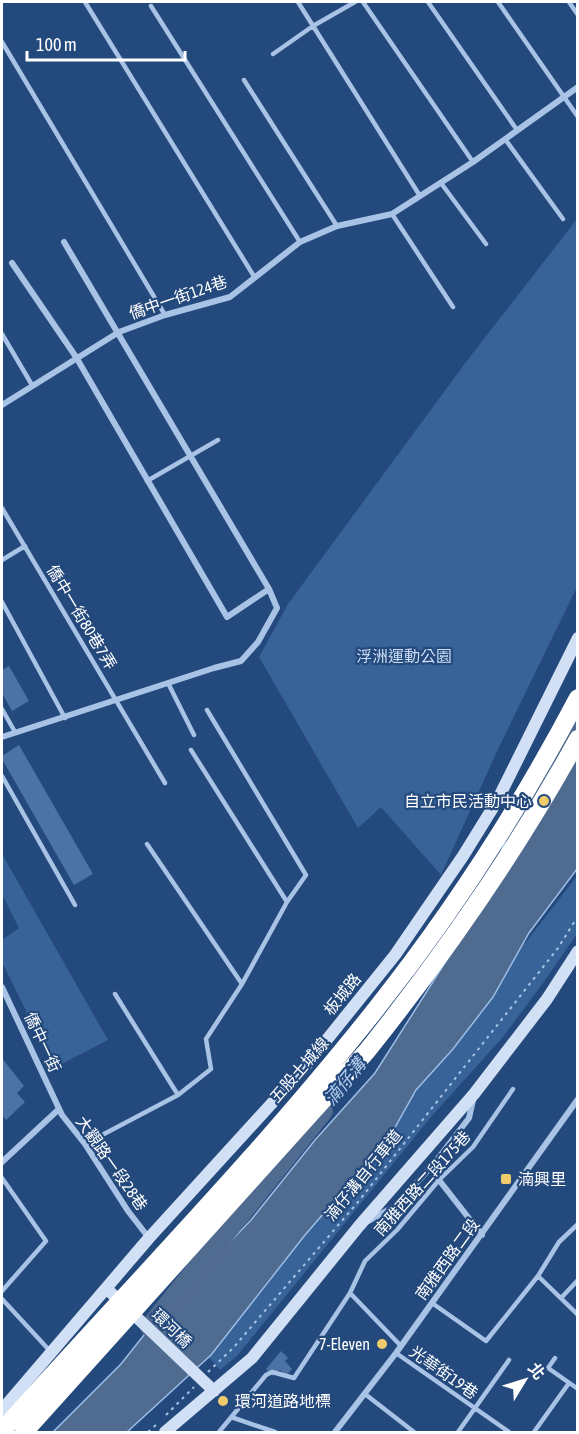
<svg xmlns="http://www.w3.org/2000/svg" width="579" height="1434" viewBox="0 0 579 1434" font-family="'Asap Condensed','Noto Sans TC',sans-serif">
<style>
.green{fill:#386399}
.water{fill:#506b90;stroke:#9cbde6;stroke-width:1.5}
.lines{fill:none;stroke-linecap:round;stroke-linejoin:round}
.river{stroke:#506b90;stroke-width:20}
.building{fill:#4c73a4}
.path{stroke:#a8c3e5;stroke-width:2;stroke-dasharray:3 4.5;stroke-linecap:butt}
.lane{stroke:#a8c3e5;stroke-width:4.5}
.street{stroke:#a8c3e5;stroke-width:6}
.secondary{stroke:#d1e0f5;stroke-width:12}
.highway{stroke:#fff;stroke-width:18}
.poi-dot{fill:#efcb6c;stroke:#24497c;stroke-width:2}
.labels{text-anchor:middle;stroke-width:4.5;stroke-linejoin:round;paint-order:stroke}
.street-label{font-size:16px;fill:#fff;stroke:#24497c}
.park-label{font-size:16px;fill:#cbddf4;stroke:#24497c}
.poi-label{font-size:16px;fill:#fff;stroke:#24497c;text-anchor:end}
.water-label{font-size:18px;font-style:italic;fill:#b3cded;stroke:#24497c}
</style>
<rect width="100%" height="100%" fill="#24497c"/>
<!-- green -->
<path class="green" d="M577,219V587L499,747L441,875L381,807L358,828L259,657L288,604L466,362Z
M2,854L108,1040L54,1068L2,962V940L19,928L2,894Z
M577,876V934L543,983L503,1037L431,1117L237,1356L220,1370L207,1355Z"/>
<!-- water -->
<path class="water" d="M577,690V869L529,933L493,997L453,1049L416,1090L389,1138L305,1235L211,1355L127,1432H53L121,1364L163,1311L251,1220L315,1140L375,1073L476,914L511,827Z"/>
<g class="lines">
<!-- river -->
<path class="river" d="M150,1327L323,1111"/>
</g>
<!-- building -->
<path class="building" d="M9,666L29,701L12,711L2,693V670Z
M19,745L93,874L74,885L2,759V756Z
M2,1058L24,1086L17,1093L25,1102L6,1120L2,1115Z
M281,1351L288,1358L285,1361L292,1369L286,1376L280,1370L273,1376L266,1369Z"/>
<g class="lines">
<!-- path -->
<path class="path" d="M208,1372L234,1347L358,1202L558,948L578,916
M166,1415L194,1387
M148,1432L156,1425"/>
<!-- lane -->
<path class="lane" d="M85,2L255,278
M298,2L420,196
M363,2L473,162
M428,2L517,130
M498,2L578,117
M569,2L578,15
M151,6L300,242
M2,42L165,315
M273,54L313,26L355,2
M244,80L337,226
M505,139L563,219
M441,183L486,244
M392,214L453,307
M2,334L32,385
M147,481L218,440
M2,508L165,783
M2,560L25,546
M2,602L65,718
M168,683L194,735
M2,709L15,732
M191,750L287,902
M2,776L75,905
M147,844L242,984
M115,994L178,1095
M85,1144L178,1095L211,1069L206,1039L242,984L287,902L306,875L207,710
M2,1178L46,1241L2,1291
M538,1276L559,1242L578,1224
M350,1293L365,1261L397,1230L439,1180L473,1147L513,1089
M561,1298L578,1280
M2,1299L50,1351
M432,1303L486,1341L538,1276L578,1315
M396,1353L509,1432
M555,1358L548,1368L578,1389
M365,1394L414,1432
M231,1417L275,1432
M219,1432L266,1375L272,1372L294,1378L350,1293L401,1346
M458,1432L509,1360
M534,1432L569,1383"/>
<!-- street -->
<path class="street" d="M12,263L76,357L227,617L269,589
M2,405L119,332L165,315L230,297L300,242L337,226L392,214L473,162L578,87
M2,737L214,668L241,661L258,642L277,608L269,589L64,242
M2,987L62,1115L85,1144L128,1211L149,1238
M2,1162L59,1109
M433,1165L439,1180L482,1235
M368,1221L394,1207L433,1165L469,1118L473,1100
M335,1432L396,1353L578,1099"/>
<!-- secondary -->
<path class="secondary" d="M107,1289L214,1391
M2,1410L149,1238L304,1068L395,955L463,856L497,801L578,638
M165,1432L252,1358L359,1226L474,1094L547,999L578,951"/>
<!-- highway -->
<path class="highway" d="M2,1431C127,1291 260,1156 376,1009C453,912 520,808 578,698
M24,1432L367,1051C446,952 517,850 578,739"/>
</g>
<!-- markers -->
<g class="poi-dot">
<circle cx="544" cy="801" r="6"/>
<rect x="500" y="1173" width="12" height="12" rx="3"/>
<circle cx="382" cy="1344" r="6"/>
<circle cx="223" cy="1401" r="6"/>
</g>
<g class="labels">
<!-- street labels -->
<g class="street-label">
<text transform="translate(178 297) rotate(-19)" y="6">僑中一街124巷</text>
<text transform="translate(82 617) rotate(59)" y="6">僑中一街80巷7弄</text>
<text transform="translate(342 994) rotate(-51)" y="6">板城路</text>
<text transform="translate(43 1042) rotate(65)" y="6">僑中一街</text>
<text transform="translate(299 1070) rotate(-49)" y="6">五股土城線</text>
<text transform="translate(112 1163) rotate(55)" y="6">大觀路一段28巷</text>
<text transform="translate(363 1175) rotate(-51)" y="6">湳仔溝自行車道</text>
<text transform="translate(422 1183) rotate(-48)" y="6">南雅西路二段175巷</text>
<text transform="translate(447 1259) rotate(-54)" y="6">南雅西路二段</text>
<text transform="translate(172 1328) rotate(44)" y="6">環河橋</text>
<text transform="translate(444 1372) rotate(35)" y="6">光華街19巷</text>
</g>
<!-- park labels -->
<g class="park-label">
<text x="404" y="662">浮洲運動公園</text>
</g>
<!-- poi labels -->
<g class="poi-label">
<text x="532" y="807">自立市民活動中心</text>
<text x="518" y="1185" text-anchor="start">湳興里</text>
<text x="370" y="1350">7-Eleven</text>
<text x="235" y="1407" text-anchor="start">環河道路地標</text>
</g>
<!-- water labels -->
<g class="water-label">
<text transform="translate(345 1082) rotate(-51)" y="6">湳仔溝</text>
</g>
</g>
<!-- border -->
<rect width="579" height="1434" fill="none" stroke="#ffffff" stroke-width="6"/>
<!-- north arrow -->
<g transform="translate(525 1380) rotate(52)" stroke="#24497c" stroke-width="4.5" paint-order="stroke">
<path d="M0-4.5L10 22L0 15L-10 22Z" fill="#ffffff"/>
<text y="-9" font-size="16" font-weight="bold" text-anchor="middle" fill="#ffffff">北</text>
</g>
<!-- scale -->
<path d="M27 51v9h158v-9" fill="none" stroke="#ffffff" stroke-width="3"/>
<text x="36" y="51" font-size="18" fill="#ffffff" stroke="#24497c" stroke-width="4.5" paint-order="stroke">100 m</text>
</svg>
